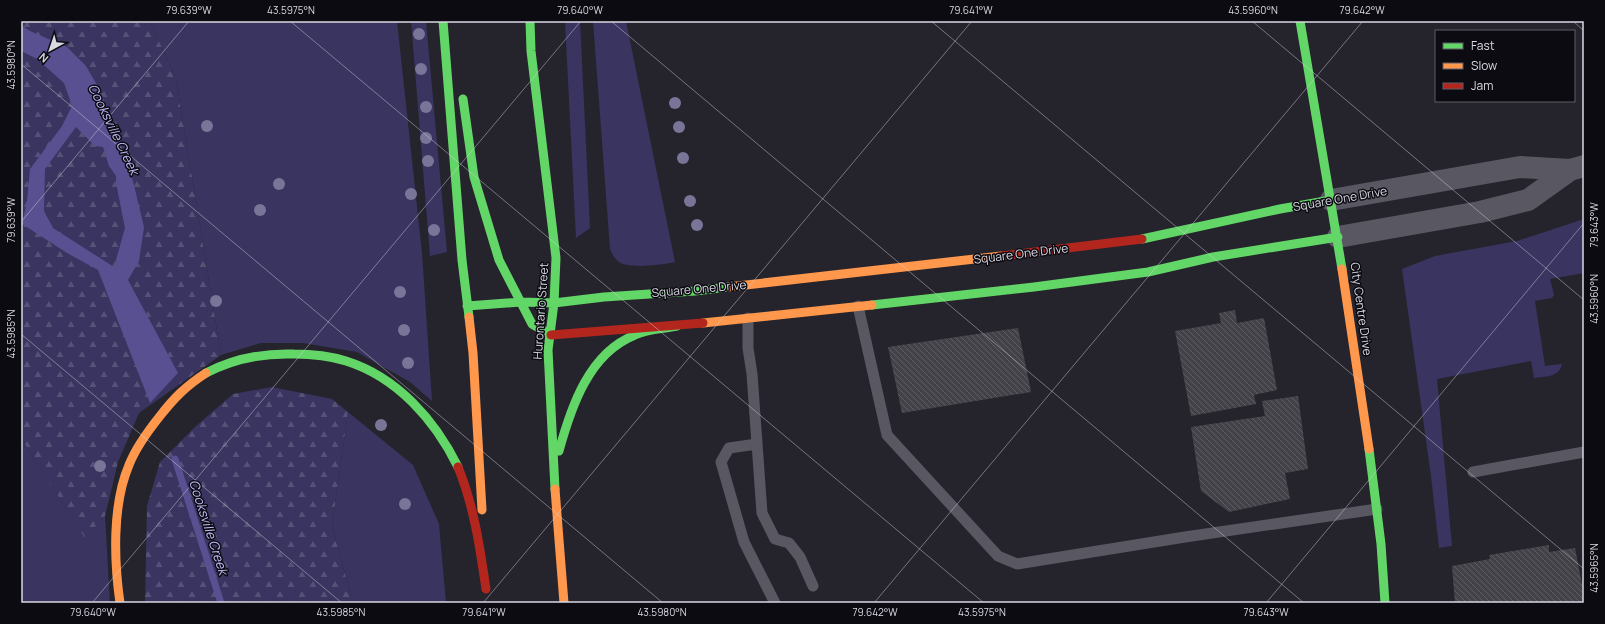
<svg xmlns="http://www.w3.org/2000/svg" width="1605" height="624" viewBox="0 0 1605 624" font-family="Manrope,sans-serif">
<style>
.green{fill:#393460}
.forest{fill:url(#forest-firs)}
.water{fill:#585091;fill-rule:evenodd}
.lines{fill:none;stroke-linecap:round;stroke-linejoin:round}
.stream{stroke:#585091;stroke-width:7}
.building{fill:url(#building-back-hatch)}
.lane{stroke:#585762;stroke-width:11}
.street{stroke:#585762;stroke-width:22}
.fast{stroke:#63d668;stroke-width:9}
.slow{stroke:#ff974d;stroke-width:9}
.jam{stroke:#b3261e;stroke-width:9}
.tree{fill:#787599}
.ticks{fill:none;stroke:#d9d9e3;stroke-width:1;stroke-opacity:0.45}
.labels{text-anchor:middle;stroke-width:3;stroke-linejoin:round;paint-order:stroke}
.street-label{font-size:12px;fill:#d9d9e3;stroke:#0c0b12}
.water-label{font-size:13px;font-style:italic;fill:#bebaf7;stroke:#0c0b12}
.neatline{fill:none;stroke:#d9d9e3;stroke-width:1.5}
.ticks-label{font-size:10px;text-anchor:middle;fill:#d9d9e3}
</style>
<defs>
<pattern id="forest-firs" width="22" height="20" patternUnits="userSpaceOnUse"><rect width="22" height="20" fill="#393460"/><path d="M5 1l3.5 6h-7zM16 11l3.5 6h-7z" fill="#555177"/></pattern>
<pattern id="building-back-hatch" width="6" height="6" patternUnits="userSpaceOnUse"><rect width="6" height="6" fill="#434249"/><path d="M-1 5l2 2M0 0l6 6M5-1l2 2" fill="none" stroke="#5e5d63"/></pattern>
</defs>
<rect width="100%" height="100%" fill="#25242c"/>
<!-- green -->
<path class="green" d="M150,21H397L422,253L432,401L410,382L357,352L303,343H261L221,355L176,79Z
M411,21H426L447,252L430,256Z
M565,21H580L590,228L576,238Z
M593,21H626L675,262C664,265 628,269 619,262C614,258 612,254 610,249Z
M1584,219V273L1550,279L1554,295L1552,298L1535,301L1545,366L1561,364H1562C1559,378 1546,376 1534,378L1531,361L1437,379L1452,546L1439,548L1431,476L1402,269L1435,256L1517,241Z
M348,412L413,465L439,524L446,603H353L332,526Z
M21,438L85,537L105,516L110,603H21Z"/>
<!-- forest -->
<path class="forest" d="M21,21H150L176,79L221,355L139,413L118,462L105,516L85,538L21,438Z
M272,387L332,399L348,412L332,526L353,603H145L147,506L160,462L195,427L233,394Z"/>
<!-- water -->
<path class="water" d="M21,25L30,31L67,47L86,66L100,90L131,173L144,227L139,261L128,280L178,373L150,403L98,270L67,253L22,224L27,201L30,169L62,126L72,106L64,83L37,59L21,51ZM76,127L95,146L103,147L109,166L116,176V183L125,228L114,267L53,228L44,211L45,169Z"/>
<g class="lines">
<!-- stream -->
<path class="stream" d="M175,459L221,603"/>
</g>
<!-- building -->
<path class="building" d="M1235,310L1237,323L1264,318L1277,390L1254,395L1256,404L1191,416L1175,331L1221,323L1219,313Z
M1018,328L1031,392L902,413L888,347Z
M1298,396L1308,469L1285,473L1290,499L1229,512L1201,491L1191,427L1265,416L1262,401Z
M1549,545V552L1575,548L1584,595V603H1455L1452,566L1490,559L1489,555Z"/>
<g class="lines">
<!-- lane -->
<path class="lane" d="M858,306L887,435L998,556L1017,564L1185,537L1377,509
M748,318V348L752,374L762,513L775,539L789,543L800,557L813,586
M757,444L729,448L721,462L744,542L775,603
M1473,472L1584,452"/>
<!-- street -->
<path class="street" d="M1331,200L1520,167L1570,170L1584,166
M1338,237L1480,212L1528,200L1570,170"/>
<!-- fast -->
<path class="fast" d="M443,21L462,260L469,317
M530,21L531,51L556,258L554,303L548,350L555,489
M1300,21L1342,269
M463,99L474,177L499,260L532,324L551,335
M1142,239L1280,209L1331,200
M872,305L1034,287L1148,272L1213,257L1338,237
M467,306L521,302L554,303L604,297L695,291L728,287
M206,373C233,359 264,353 294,354C311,354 330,356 346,361C397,377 435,420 458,467
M1369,449L1381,544L1385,603
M559,451C571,407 589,353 635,335C648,329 663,329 677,326"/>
<!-- slow -->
<path class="slow" d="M1342,269L1369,449
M728,287L1001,256
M469,317L473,353L482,510
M703,323L872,305
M555,489L564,603
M120,603C114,561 112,505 129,465C136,447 148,431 160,416C174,398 186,386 206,373"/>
<!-- jam -->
<path class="jam" d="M1001,256L1142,239
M551,335L703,323
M458,467C474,506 480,548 486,589"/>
</g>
<!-- trees -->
<g class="tree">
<circle cx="419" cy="34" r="6"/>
<circle cx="421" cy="69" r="6"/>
<circle cx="675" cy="103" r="6"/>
<circle cx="426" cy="107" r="6"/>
<circle cx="207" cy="126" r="6"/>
<circle cx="679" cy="127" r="6"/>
<circle cx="426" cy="138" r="6"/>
<circle cx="683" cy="158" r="6"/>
<circle cx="428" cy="161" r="6"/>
<circle cx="279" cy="184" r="6"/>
<circle cx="411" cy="194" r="6"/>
<circle cx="690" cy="201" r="6"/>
<circle cx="260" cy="210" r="6"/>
<circle cx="697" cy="225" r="6"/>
<circle cx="434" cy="230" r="6"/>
<circle cx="400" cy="292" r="6"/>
<circle cx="216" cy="301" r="6"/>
<circle cx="404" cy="330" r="6"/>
<circle cx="408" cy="363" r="6"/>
<circle cx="381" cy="425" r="6"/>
<circle cx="100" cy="466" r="6"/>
<circle cx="405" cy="504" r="6"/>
</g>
<!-- ticks -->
<path class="ticks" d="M290,21L984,603M611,21L1304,603M931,21L1584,569M1252,21L1584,300M1573,21L1584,31M21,64L663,603M21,222L189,21M21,334L342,603M92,603L581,21M483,603L972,21M874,603L1363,21M1266,603L1584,223"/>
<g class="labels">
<!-- street labels -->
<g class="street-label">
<text transform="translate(1340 199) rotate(-10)" y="4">Square One Drive</text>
<text transform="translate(1021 254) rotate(-7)" y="4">Square One Drive</text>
<text transform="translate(699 289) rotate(-5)" y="4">Square One Drive</text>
<text transform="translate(1361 309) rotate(82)" y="4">City Centre Drive</text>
<text transform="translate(541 311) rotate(-86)" y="4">Hurontario Street</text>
</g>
<!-- water labels -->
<g class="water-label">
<text transform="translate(114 129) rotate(64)" y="5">Cooksville Creek</text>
<text transform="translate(209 527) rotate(72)" y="5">Cooksville Creek</text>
</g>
</g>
<!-- border -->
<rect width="1605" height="624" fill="none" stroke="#0c0b12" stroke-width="44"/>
<!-- legend -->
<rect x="1435" y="30" width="140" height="72" fill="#0c0b12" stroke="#5e5d66"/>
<rect x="1443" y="43" width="20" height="6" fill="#63d668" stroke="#5e5d66"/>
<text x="1471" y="50" font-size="12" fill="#d9d9e3">Fast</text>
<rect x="1443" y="63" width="20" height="6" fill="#ff974d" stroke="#5e5d66"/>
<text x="1471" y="70" font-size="12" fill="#d9d9e3">Slow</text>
<rect x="1443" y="83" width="20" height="6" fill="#b3261e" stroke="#5e5d66"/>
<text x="1471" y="90" font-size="12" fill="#d9d9e3">Jam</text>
<!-- north arrow -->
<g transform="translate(50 50) rotate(220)" stroke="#0c0b12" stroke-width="3" paint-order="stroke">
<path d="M0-3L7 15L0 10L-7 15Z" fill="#d9d9e3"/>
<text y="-6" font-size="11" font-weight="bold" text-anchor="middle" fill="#d9d9e3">N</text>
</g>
<rect x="22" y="22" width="1561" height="580" class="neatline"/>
<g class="ticks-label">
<text x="189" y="14">79.639°W</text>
<text x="291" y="14">43.5975°N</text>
<text x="580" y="14">79.640°W</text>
<text x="971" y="14">79.641°W</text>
<text x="1253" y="14">43.5960°N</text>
<text x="1362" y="14">79.642°W</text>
<text transform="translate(11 65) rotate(-90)" y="4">43.5980°N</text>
<text transform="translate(11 220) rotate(-90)" y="4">79.639°W</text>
<text transform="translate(1594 225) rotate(-90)" y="4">79.643°W</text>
<text transform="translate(1594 299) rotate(-90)" y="4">43.5960°N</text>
<text transform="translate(11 334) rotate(-90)" y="4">43.5985°N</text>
<text transform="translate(1594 568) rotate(-90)" y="4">43.5965°N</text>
<text x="93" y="616">79.640°W</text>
<text x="341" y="616">43.5985°N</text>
<text x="484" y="616">79.641°W</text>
<text x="662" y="616">43.5980°N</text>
<text x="875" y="616">79.642°W</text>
<text x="982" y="616">43.5975°N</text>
<text x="1266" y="616">79.643°W</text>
</g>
</svg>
